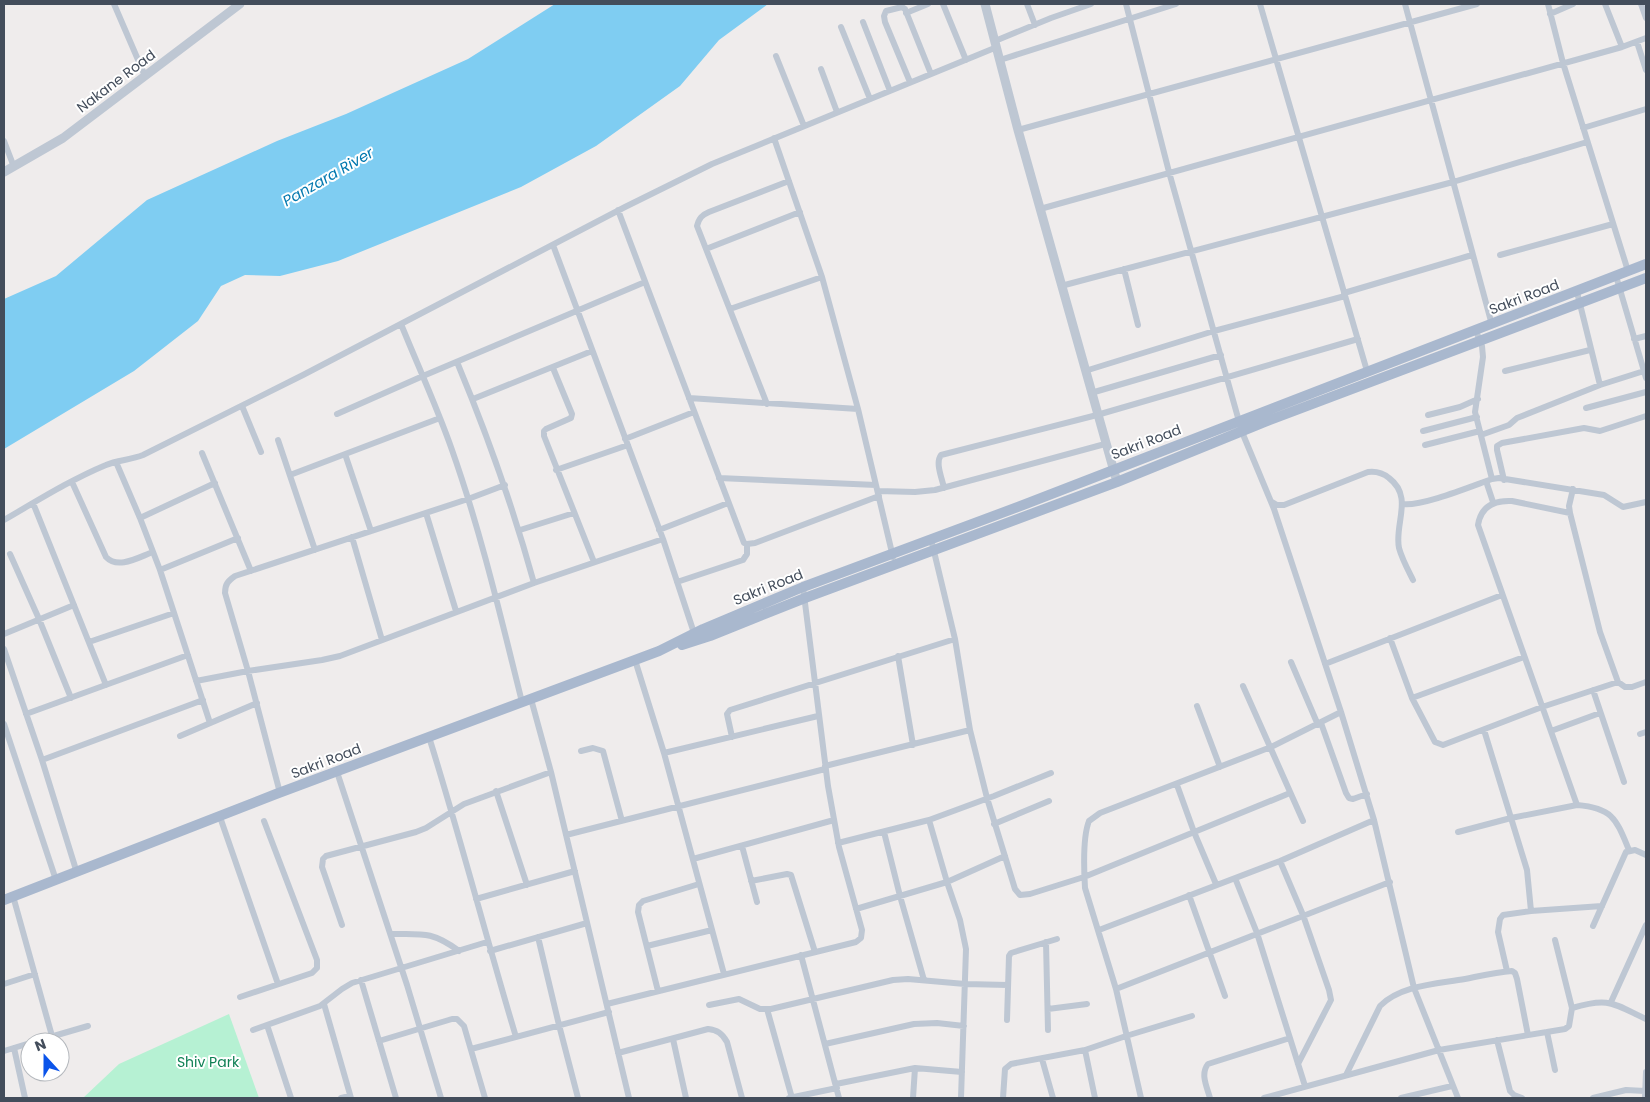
<svg xmlns="http://www.w3.org/2000/svg" width="1650" height="1102" viewBox="0 0 1650 1102" font-family="Poppins,sans-serif">
<style>
.green{fill:#b6f1d3}
.water{fill:#7fcdf2}
.lines{fill:none;stroke-linecap:round;stroke-linejoin:round}
.minor{stroke:#bec7d3;stroke-width:6}
.tertiary{stroke:#bec7d3;stroke-width:9}
.primary{stroke:#a9b8ce;stroke-width:10}
.labels{text-anchor:middle;stroke-width:4;stroke-linejoin:round;paint-order:stroke}
.street-label{font-size:14px;fill:#434d5b;stroke:#fff}
.park-label{font-size:14px;fill:#108155;stroke:#fff}
.water-label{font-size:15px;font-style:italic;fill:#0278af;stroke:#fff}
</style>
<rect width="100%" height="100%" fill="#efecec"/>
<!-- green -->
<path class="green" d="M229,1014L259,1098H83L119,1064Z"/>
<!-- water -->
<path class="water" d="M555,4H768L719,40L680,86L596,146L521,187L338,261L280,276L245,275L221,286L198,321L134,371L4,449V299L56,276L147,200L277,141L346,114L468,59Z"/>
<g class="lines">
<!-- minor -->
<path class="minor" d="M114,4L145,76
M943,4L966,60
M1027,4L1035,25
M1126,4L1169,172L1242,432L1274,509L1341,712L1374,820L1414,988L1458,1098
M1260,4L1367,371
M1405,4L1492,325
M1548,4L1563,63L1628,271
M1605,4L1622,47
M1641,4L1646,18
M906,13L928,4
M1550,14L1573,4
M863,22L890,91
M841,27L870,99
M995,41L1051,18L1091,4
M1637,42L1646,70
M776,56L804,126
M1000,60L1176,4
M821,69L837,112
M910,82L885,22L884,16L886,11L902,7L905,9L931,74
M1583,128L1646,109
M1018,130L1477,4
M774,138L822,277L858,409L893,557
M4,141L14,167
M1040,209L1622,47L1646,38
M618,210L744,543L747,544L755,543L879,496
M553,245L663,539L694,633
M706,249L800,212
M1500,255L1613,224
M1124,269L1138,325
M1616,276L1646,378
M1061,286L1453,182L1587,142
M1577,292L1600,385
M1344,293L1472,255
M730,309L822,277
M401,324C418,366 437,407 452,450C481,532 501,618 522,702
M1476,331L1482,346L1483,357L1475,412L1492,479
M1634,339L1646,336
M457,362C487,434 513,507 534,583
M553,368L572,414L571,418L546,429L544,431V436L594,562
M1085,371L1214,331L1345,296
M1505,371L1590,350
M1091,393L1221,355
M689,398L858,409
M473,399L592,351
M767,404L697,226C699,218 702,215 709,212L789,181
M242,406L261,452
M1586,408L1646,392
M337,414L423,376L645,282
M1428,415L1460,407L1478,399
M1423,431L1477,417
M1481,435L1509,425L1517,418L1600,385L1644,371
M625,439L694,412
M278,440L315,550
M1425,445L1480,431
M202,453L251,571
M345,454L371,531
M116,462L140,518L160,570L210,723
M556,470L628,445
M290,475L440,418
M719,478L876,485
M1504,480L1497,450V446L1502,443L1584,428L1600,431L1646,416
M1486,481L1493,502
M72,482L106,557C118,570 139,557 153,552
M944,488C942,478 935,463 941,455L1097,415L1358,339
M1573,489L1569,506L1570,513L1600,632L1618,682L1625,687H1632L1646,682
M878,491L915,492L935,490L1105,444
M1272,502L1277,505H1284L1368,472C1376,471 1383,473 1389,478C1414,497 1394,524 1399,548C1402,559 1408,570 1413,580
M33,503L106,685
M1402,504C1421,507 1472,486 1492,479L1499,478L1604,495L1623,507L1646,502
M426,513L456,611
M1570,513L1512,501C1494,500 1481,506 1478,525L1577,805
M140,518L215,483
M4,520C37,501 70,480 106,465C117,460 131,460 143,455L303,375L625,207L712,164L997,47
M520,530L574,513
M659,530L728,503
M352,537L382,640
M931,539L955,639L970,730L987,798L1015,889L1020,895L1030,894L1084,877L1290,793
M10,554L39,619L71,698
M160,570L238,538
M677,582L743,560L747,554V544
M4,634L74,605
M1390,638L1412,698L1435,742L1443,745L1542,707L1618,682
M89,642L174,613
M4,649L42,760L77,873
M898,656L913,745
M635,660L664,753L724,974
M1291,662L1318,725
M1325,664L1502,595
M196,681L248,671L322,660L340,656L534,583L663,539
M1243,686L1303,821
M1593,690L1624,782
M1412,698L1524,657
M531,699L551,772L629,1098
M1197,706L1220,767
M26,714L188,655
M1321,723L1346,793L1349,798L1353,799L1367,794
M4,724L56,880
M1484,730L1527,870L1531,911
M1551,731L1600,713
M1640,734L1646,732
M180,736L257,703
M429,737C460,836 486,937 516,1037
M732,737L727,714L730,710L955,639
M581,751L593,748L603,751L622,821
M664,753L818,716
M42,760L203,700
M825,766L970,730
M337,772L407,985L441,1098
M1177,785L1194,832L1216,884
M496,791L527,885
M280,793L248,671L225,593C225,584 228,581 235,576L468,499L505,485
M220,817L278,984
M929,820L947,882L960,920L966,949L961,1098
M994,824L1049,801
M884,832L900,896L924,980
M1458,832L1511,818L1577,805C1613,808 1616,819 1629,850
M566,835L825,769
M838,843L929,820L994,796L1051,773
M742,846L757,902
M693,859L834,820
M1280,861L1303,915L1329,990L1331,1000L1298,1064
M1235,878L1257,933L1305,1086
M751,881L787,874L791,875L815,952
M1189,895L1225,996
M13,896L52,1036
M476,899L575,871
M856,909L947,882L1005,856
M342,925L322,867L323,859L326,856L416,832L426,828L464,804L551,772
M1593,926L1626,852L1635,850L1646,855
M1099,930L1280,861L1374,820
M391,934C422,934 432,931 459,951
M538,937L559,1025L578,1098
M1046,942L1048,1030
M647,946L712,930
M490,951L587,923
M801,955L839,1098
M1507,971L1498,932L1500,919L1503,915L1531,911L1602,906
M361,980L396,1098
M4,984L35,974
M1116,989L1390,882
M658,991L638,912L639,905L643,901L699,884
M240,997L312,973L317,968V960L264,821
M1611,1002L1646,925
M324,1004L351,1098
M607,1004L856,942L861,938L862,930L839,847L828,786L803,587
M709,1005L739,999L760,1009H771L893,980L908,979L965,984L1008,985
M1572,1008C1609,997 1612,1003 1646,1019
M767,1009L792,1098
M1048,1009L1087,1004
M1007,1020L1009,956L1011,953L1057,939
M267,1025L291,1098
M253,1030L320,1006L342,989L352,983L487,942
M1547,1032L1555,1070
M673,1039L686,1098
M1497,1040L1510,1091L1514,1095L1522,1098
M379,1041L452,1019H457L464,1026L485,1098
M33,1042L88,1026
M825,1044L914,1024L937,1023L964,1026
M14,1048L25,1098
M471,1049L609,1012
M1085,1050L1095,1098
M4,1051L30,1043
M618,1053L708,1029C717,1030 722,1033 727,1042L742,1098
M1042,1059L1053,1098
M1346,1075L1380,1006C1401,985 1437,984 1465,979C1480,976 1496,972 1512,971L1515,973L1517,979L1528,1035
M836,1084L915,1068L962,1072
M341,1098L350,1096
M789,1098L837,1088
M913,1098L915,1068
M1003,1098L1005,1069L1011,1064L1085,1050L1126,1036L1192,1016
M1141,1098L1116,989L1085,888C1084,871 1083,836 1089,821L1100,813L1271,747L1341,712
M1210,1098C1207,1087 1200,1074 1208,1064L1290,1038
M1264,1098L1439,1050L1565,1029L1569,1026L1572,1008L1555,940
M1401,1098L1452,1086
M1593,1098L1626,1090L1645,1091
M1645,1098L1646,1072"/>
<!-- tertiary -->
<path class="tertiary" d="M985,4L1018,130L1117,482
M4,172L63,138L240,4"/>
<!-- primary -->
<path class="primary" d="M682,645L710,636L805,598L1117,482L1262,423L1646,278
M4,900L276,794L635,660L659,651L703,629L803,587L1023,505L1646,264"/>
</g>
<g class="labels">
<!-- street labels -->
<g class="street-label">
<text transform="translate(116 81) rotate(-37)" y="5">Nakane Road</text>
<text transform="translate(1524 297) rotate(-21)" y="5">Sakri Road</text>
<text transform="translate(1146 442) rotate(-21)" y="5">Sakri Road</text>
<text transform="translate(768 587) rotate(-22)" y="5">Sakri Road</text>
<text transform="translate(326 761) rotate(-21)" y="5">Sakri Road</text>
</g>
<!-- park labels -->
<g class="park-label">
<text x="208" y="1067">Shiv Park</text>
</g>
<!-- water labels -->
<g class="water-label">
<text transform="translate(328 177) rotate(-30)" y="5">Panzara River</text>
</g>
</g>
<!-- border -->
<rect width="1650" height="1102" fill="none" stroke="#434d5b" stroke-width="10"/>
<!-- north arrow -->
<g transform="translate(45 1057) rotate(339)"><circle r="24" fill="#ffffff" stroke="#b4b8bd"/>
<path d="M0-4L9 19L0 12L-9 19Z" fill="#0b54ea"/>
<text y="-8" font-size="14" font-weight="bold" text-anchor="middle" fill="#434d5b">N</text>
</g>
</svg>
